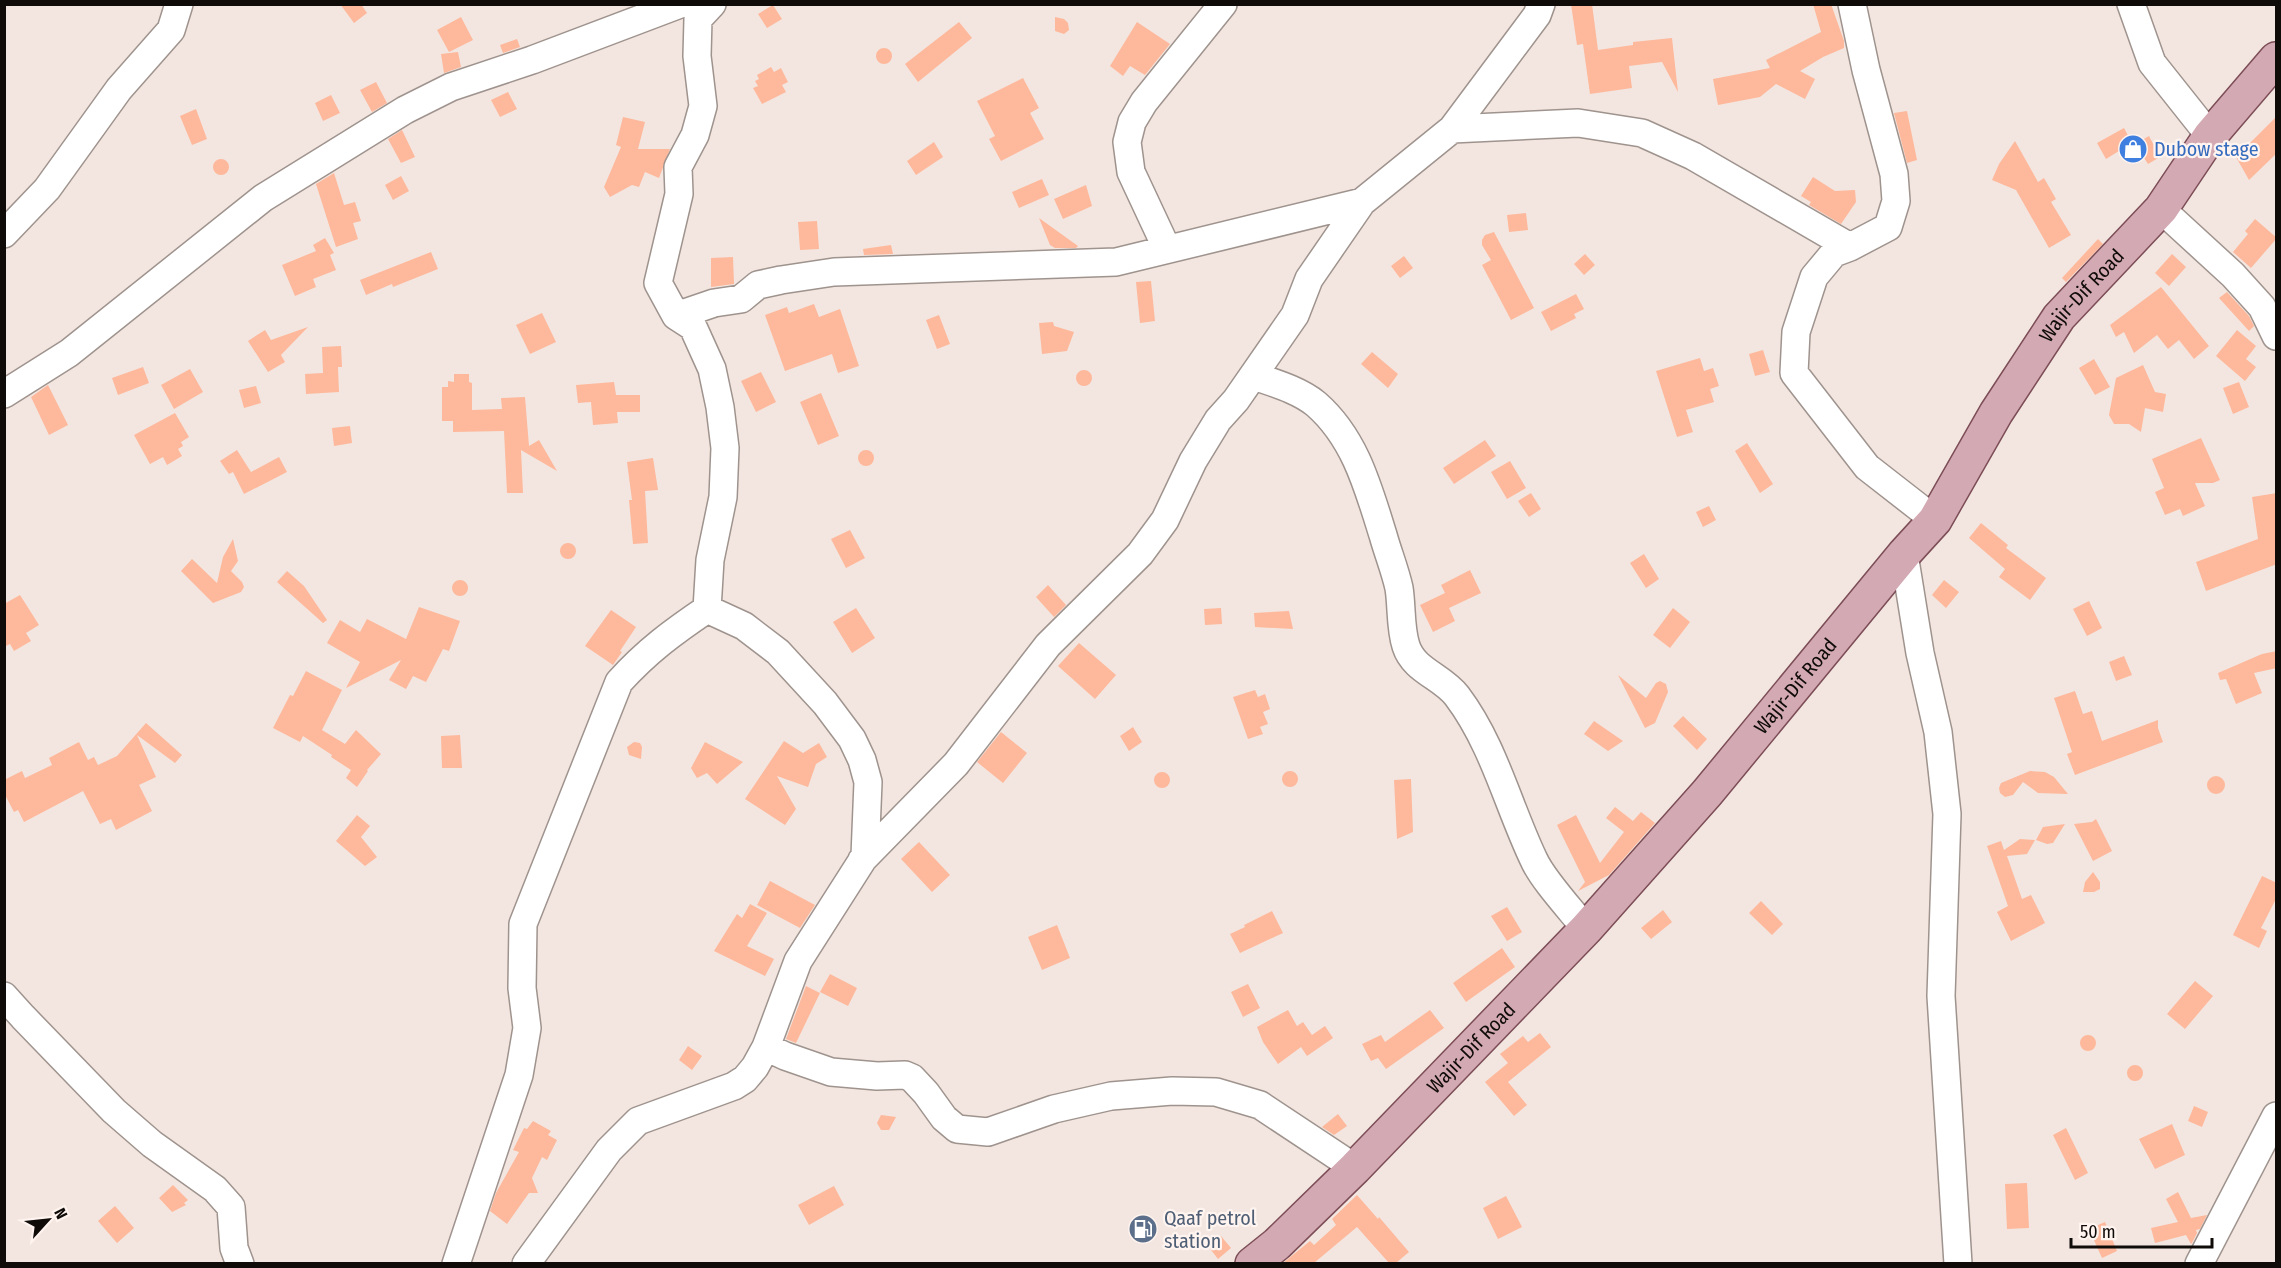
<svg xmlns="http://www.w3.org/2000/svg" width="2281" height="1268" viewBox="0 0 2281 1268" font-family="'Fira Sans Condensed',sans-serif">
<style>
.building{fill:#feb89b}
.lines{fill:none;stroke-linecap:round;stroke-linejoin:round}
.minor-casing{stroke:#9f938e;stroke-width:30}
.major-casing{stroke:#7c4d56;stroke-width:36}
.minor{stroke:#fff;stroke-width:27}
.major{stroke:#d3a9b3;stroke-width:33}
.labels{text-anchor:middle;stroke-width:4.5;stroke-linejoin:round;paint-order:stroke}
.shop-label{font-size:20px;fill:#366cbe;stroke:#fff4ef;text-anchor:start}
.street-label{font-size:20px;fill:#0f0b09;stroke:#fff4ef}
.service-label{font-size:20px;fill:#4e5e75;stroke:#fff4ef;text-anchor:start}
</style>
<rect width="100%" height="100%" fill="#f3e6e0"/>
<!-- building -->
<path class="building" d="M340,4H361L367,13L354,23Z
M1571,4H1592L1598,50L1633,45V42L1672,38L1678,92L1662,62L1629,66L1632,88L1590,94L1583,44L1577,45Z
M1813,4H1831L1844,41V48L1823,57L1800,71L1815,79L1805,99L1776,84L1760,97L1718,105L1713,79L1770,68L1766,60L1821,32Z
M773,5L782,19L767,28L758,14Z
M461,17L473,40L449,52L437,30Z
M1055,17L1064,19L1068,23L1069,30L1064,34L1055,31Z
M959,22L972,38L918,82L905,64Z
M1137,22L1170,44L1145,75L1130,66L1123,76L1110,66Z
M517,39L520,47L503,53L500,45Z
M876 56a8 8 0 1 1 16 0a8 8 0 1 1-16 0Z
M458,52L461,67L444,73L441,54Z
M771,67L774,72L781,68L788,82L782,85L786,92L762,104L753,88L758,86L755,81L759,79L757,75Z
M1023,78L1039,108L1030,113L1044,139L1001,161L989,139L995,136L977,101Z
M376,82L387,103L372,112L360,90Z
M508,92L517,109L500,117L491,100Z
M331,95L340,113L323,121L315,103Z
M196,109L207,139L192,145L180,116Z
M1907,111L1917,160L1907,163L1894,113Z
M2277,116V153L2249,180L2236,157Z
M623,117L645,122L638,149H670L659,178L645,172L639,187L632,185L610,197L604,187L621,147L616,145Z
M2124,128L2132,143L2106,159L2097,143Z
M402,130L415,157L401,163L388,139Z
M2149,136L2160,157L2148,164L2135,144Z
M2015,141L2038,182L2044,178L2056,199L2051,202L2071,235L2049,248L2016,190L1992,180L1999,164Z
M934,142L943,157L916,175L907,161Z
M213 167a8 8 0 1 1 16 0a8 8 0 1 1-16 0Z
M334,173L344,205L355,202L361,221L353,223L358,239L336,247L316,184Z
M401,176L409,191L393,200L385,185Z
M1813,177L1835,191L1855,190L1856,202L1841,224L1809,205L1811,202L1801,196Z
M1042,179L1049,195L1019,208L1012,192Z
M1086,185L1092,206L1063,219L1054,199Z
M1526,213L1528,230L1509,232L1507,215Z
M1039,218L1078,246L1076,248H1055L1050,245Z
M2255,219L2277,238L2251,268L2233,252L2248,234L2245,231Z
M817,221L819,249L800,250L798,222Z
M1494,232L1534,308L1511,320L1482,265L1491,260L1482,245V240L1485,235Z
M325,238L334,253L330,255L336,270L313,279L316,287L295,296L282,265L316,251L313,245Z
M2098,239L2103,244L2066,282L2062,278Z
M891,245L893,254L864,255L863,249Z
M431,252L438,269L393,287L392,284L366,295L360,280Z
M1585,254L1595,265L1584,275L1574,264Z
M2172,254L2186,267L2169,286L2155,273Z
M1404,256L1413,268L1400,278L1391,266Z
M733,257L734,284L711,287V258Z
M1151,281L1155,321L1140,323L1136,282Z
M2161,287L2209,346L2194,359L2179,340L2168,349L2157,335L2134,353L2124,332L2116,337L2110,325Z
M2227,292L2249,316L2254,326L2249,331L2219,298Z
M1576,294L1584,309L1574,314L1576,318L1551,331L1541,312Z
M814,304L819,317L840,309L859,366L838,373L832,354L785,371L765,315L787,307L789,313Z
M542,313L556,342L530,354L516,325Z
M939,315L950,344L937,349L926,320Z
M1053,322L1054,326L1074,332L1067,351L1042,354L1039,323Z
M308,327L281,355L285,362L268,372L248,341L265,330L271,340Z
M2237,330L2256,346L2246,359L2256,367L2245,381L2216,356Z
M341,346L342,367H338L339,392L306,394L305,374L323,373L322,347Z
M1763,350L1770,372L1755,376L1749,354Z
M1372,352L1398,374L1388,388L1361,364Z
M1700,358L1704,371L1713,368L1719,386L1710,389L1714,402L1686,410L1693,432L1677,437L1656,371Z
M2094,359L2110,387L2095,395L2079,368Z
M2143,365L2155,392L2166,394L2163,412L2145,408L2141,432L2129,424H2114L2109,415L2116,378Z
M143,367L149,383L118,395L112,378Z
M190,369L203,392L174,409L161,385Z
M1076 378a8 8 0 1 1 16 0a8 8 0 1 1-16 0Z
M761,372L776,402L756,412L741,381Z
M454,374H469V382L472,383V410L502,409L501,398L525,397L529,446L539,440L557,471L521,450L523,493H507L504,431L453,432V421H442V387H448V381L454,382Z
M614,382L616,395H640V412H617L618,423L593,425L591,402L578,403L576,385Z
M2239,382L2249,407L2233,414L2223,388Z
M48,385L68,425L49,435L31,397Z
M256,386L261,403L244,408L239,390Z
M821,393L839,436L818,445L800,402Z
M175,413L189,437L181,442L183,446L178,449L182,456L167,465L163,457L150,464L134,435Z
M350,426L352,443L334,446L332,428Z
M2201,438L2220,480L2213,483H2195L2205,506L2183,516L2180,509L2165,515L2155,492L2164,488L2152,459Z
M1485,440L1496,456L1454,484L1443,468Z
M1747,443L1773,484L1760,493L1735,451Z
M237,450L251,472L279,457L287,472L244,494L233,472L229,474L220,461Z
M858 458a8 8 0 1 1 16 0a8 8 0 1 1-16 0Z
M653,458L658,490L645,491L648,543L633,544L629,500H632L627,462Z
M1510,461L1526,488L1507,499L1491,472Z
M1531,493L1541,509L1529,517L1518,501Z
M2277,493V564L2206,591L2196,562L2258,539L2252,497Z
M1709,506L1716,520L1703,527L1696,512Z
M1981,523L2008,545L2006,548L2046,578L2030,600L1999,577L2005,569L1969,538Z
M850,530L865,558L846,568L831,539Z
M233,539L238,561L231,571L242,582L244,587L241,592L213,603L181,571L192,559L217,583L223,557Z
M560 551a8 8 0 1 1 16 0a8 8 0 1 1-16 0Z
M1644,554L1659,579L1646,588L1630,563Z
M1470,570L1481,593L1449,608L1455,621L1433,632L1420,605L1445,593L1441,585Z
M287,571L304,586L327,620L323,623L277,582Z
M1944,580L1959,592L1946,608L1932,595Z
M452 588a8 8 0 1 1 16 0a8 8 0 1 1-16 0Z
M1048,585L1066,605L1054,617L1036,597Z
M20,595L39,625L26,633L31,641L14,651L10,644L4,647V604Z
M2089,601L2102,628L2087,636L2073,609Z
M419,607L460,621L449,651L443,649L426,682L413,676L406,689L389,680L401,660L346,688L360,662L327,643L340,620L360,632L367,619L406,639Z
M856,608L875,638L852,653L833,622Z
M1221,608L1222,624L1205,625L1204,609Z
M1673,608L1690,622L1670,648L1653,635Z
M611,610L636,627L620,651L622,652L613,665L585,646Z
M1289,611L1293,629L1255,627L1254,613Z
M1079,643L1116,675L1095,699L1058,666Z
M2277,651V668L2254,673L2262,693L2236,704L2226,679L2220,680L2218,673L2262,654Z
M2124,656L2132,675L2116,681L2109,662Z
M306,671L342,690L322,730L345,744L356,730L381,754L367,770L368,771L357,787L346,778L351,770L331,757L332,755L303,736L300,742L273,728L290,695L293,696Z
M1618,675L1646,698L1656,683L1660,681L1666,684L1668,692L1655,723L1645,728Z
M1255,690L1258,697L1265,694L1270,709L1263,712L1268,724L1260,727L1263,734L1248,739L1233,697Z
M2075,691L2083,714L2092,711L2102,741L2158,720V728L2163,742L2075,775L2067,754L2072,752L2054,698Z
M1683,716L1707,739L1697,750L1673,726Z
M1594,721L1623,741L1608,751L1584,734Z
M146,723L182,755L175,763L137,735L156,777L139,785L152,811L116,830L111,819L100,824L83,791L24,822L18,810L14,812L4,793V780L22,771L25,778L52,765L49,758L79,742L88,760L94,757L98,765L117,756Z
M1133,727L1142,742L1129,751L1120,736Z
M1001,732L1027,753L1003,783L977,762Z
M460,735L462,768H442L441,736Z
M784,741L803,753L819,743L827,757L816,764L808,787L777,776L796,809L785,825L745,799Z
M634,742L640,743L642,747L641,759L629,755L627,747Z
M705,742L743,762L717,784L707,773L697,778L691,768Z
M2030,771L2045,772L2054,777L2068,794L2038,793L2023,782L2013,795L2005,797L2000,793L1999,788L2001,783Z
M1282 779a8 8 0 1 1 16 0a8 8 0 1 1-16 0Z
M1154 780a8 8 0 1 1 16 0a8 8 0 1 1-16 0Z
M2207 785a9 9 0 1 1 18 0a9 9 0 1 1-18 0Z
M1411,779L1413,832L1397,839L1394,780Z
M1615,807L1633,821L1641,812L1655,823L1609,875L1578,891L1585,882L1557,825L1576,815L1600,863L1624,832L1606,818Z
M357,815L370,826L361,837L377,857L365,866L336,841Z
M2096,819L2112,851L2093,861L2074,824L2092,822Z
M2065,824L2053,843L2047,844L2036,840L2043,827Z
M2020,839L2035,840L2027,854L2007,856L2022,899L2031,895L2045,923L2011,941L1997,912L2008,906L1987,846L2001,841L2004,850Z
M919,842L950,875L932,892L901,859Z
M2093,872L2100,882V889L2094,892H2083L2085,882Z
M2262,876L2277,883V897L2261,928L2267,931L2259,948L2233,935Z
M770,881L815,905L800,928L757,905Z
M1761,901L1783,924L1772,935L1749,913Z
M750,904L767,913L747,946L774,959L765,976L714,951L737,914L742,918Z
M1507,907L1522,932L1507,941L1491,916Z
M1663,910L1672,922L1651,939L1641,928Z
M1272,911L1283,933L1240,953L1230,934L1245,927L1244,925Z
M1057,925L1070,958L1042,970L1028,937Z
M1502,948L1515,967L1466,1002L1453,983Z
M830,974L857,988L848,1006L820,992Z
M2195,981L2213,996L2185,1029L2167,1014Z
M1248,984L1260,1008L1243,1017L1231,992Z
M806,986L820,993L796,1043L786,1039Z
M1288,1010L1297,1026L1303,1022L1312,1035L1325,1026L1333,1038L1307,1056L1301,1047L1278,1064L1263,1042L1257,1027Z
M1430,1010L1444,1028L1386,1069L1378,1058L1371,1061L1362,1044L1381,1035L1385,1042Z
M1540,1033L1551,1047L1508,1082L1527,1105L1514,1116L1485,1082L1508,1063L1500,1054L1523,1036L1528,1042Z
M2080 1043a8 8 0 1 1 16 0a8 8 0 1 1-16 0Z
M688,1046L702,1056L692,1070L679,1060Z
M2127 1073a8 8 0 1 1 16 0a8 8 0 1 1-16 0Z
M2194,1106L2208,1112L2202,1127L2188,1121Z
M1338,1114L1347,1126L1334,1135L1322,1127Z
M881,1115L896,1117L889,1130H881L877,1123Z
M533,1121L551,1131L548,1135L557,1140L547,1160L542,1157L532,1178L538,1193H529L507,1224L490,1211L496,1193L519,1152L513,1150L524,1128L527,1129Z
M2172,1124L2185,1155L2155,1169L2139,1139Z
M2066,1128L2088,1173L2075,1180L2053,1135Z
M2027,1183L2029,1228L2007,1229L2005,1184Z
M173,1185L188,1200L184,1203L186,1205L172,1212L159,1198Z
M834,1186L844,1205L809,1225L798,1205Z
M2178,1192L2191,1218L2207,1215L2200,1229L2196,1230L2197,1233L2192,1243L2191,1244L2186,1235L2155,1243L2151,1228L2178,1222L2166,1199Z
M1357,1195L1378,1219L1379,1217L1409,1252L1396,1263H1389L1357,1227L1314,1263H1283L1310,1241L1314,1245L1336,1225L1332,1219Z
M1506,1196L1522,1227L1498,1239L1483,1208Z
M115,1206L134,1228L117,1243L98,1221Z
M2105,1222L2117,1251L2102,1258L2089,1229Z
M1221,1236L1231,1248L1218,1259L1208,1246Z"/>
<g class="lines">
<!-- minor casing -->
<g class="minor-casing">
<path id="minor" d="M1852,4L1866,70L1894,174L1896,201L1888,227L1850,247L1834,253L1814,277L1796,332L1794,373L1867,467L1935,520
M2131,4L2152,63L2210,136
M1452,129L1578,123L1642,133L1693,156L1850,247
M2161,209L2233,275L2262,307L2276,336
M4,234L47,189L119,89L171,30L179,4
M1167,249L1131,172L1127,142L1132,122L1144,102L1223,4
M676,316L714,303L741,299L758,285L781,280L834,272L1116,262L1362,202
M1254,376C1274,383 1299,390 1316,404C1355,438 1368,487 1383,535C1388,553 1395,570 1399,588C1402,606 1400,628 1406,646C1414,671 1442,676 1457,696C1494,745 1508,806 1534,860C1543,880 1571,910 1586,929
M4,394L69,353L263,198L405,110L451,87L532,60L680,4
M1904,554L1920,653L1938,732L1947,814L1941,996L1958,1264
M707,609L710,560L723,497L725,448L720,407L712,369L693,327L676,316L658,283L679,194L678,167L695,135L703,106L697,56L698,19L712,4
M862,860L956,764L1048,645L1140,554L1165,520L1193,461L1218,420L1236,400L1295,315L1309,279L1362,202L1452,129L1537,15L1541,4
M4,996L23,1017L114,1111L152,1144L215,1189L231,1207L234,1248L240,1264
M766,1047L785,1056L831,1072L877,1076L905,1075L912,1078L926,1093L944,1118L957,1129L988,1132L1054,1109L1111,1096L1172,1091L1216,1092L1260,1105L1355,1168
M456,1264L519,1075L527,1028L522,988L523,924L619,682C647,651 673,632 707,609
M526,1264L609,1150L638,1121L734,1086L745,1079L755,1067L766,1047L798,961L865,856L868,782L862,760L852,739L825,703L778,652L744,626L707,609
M2199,1264L2276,1116"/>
</g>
<!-- major casing -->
<g class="major-casing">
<g id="major">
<path id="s1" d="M1252,1264L1277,1244L1355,1168L1586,929L1707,793L1904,554L1935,520L1996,413L2059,317L2161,209L2210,136L2276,59"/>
</g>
</g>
<!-- minor -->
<use href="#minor" class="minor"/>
<!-- major -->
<use href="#major" class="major"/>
</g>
<!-- icons -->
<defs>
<g id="shop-disc" transform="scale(1.5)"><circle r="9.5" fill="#3f7fe0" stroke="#fff4ef"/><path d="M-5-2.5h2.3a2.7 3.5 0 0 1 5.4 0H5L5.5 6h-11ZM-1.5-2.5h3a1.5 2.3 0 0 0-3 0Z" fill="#fff"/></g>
<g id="fuel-disc" transform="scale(1.5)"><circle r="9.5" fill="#5c6f8a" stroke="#fff4ef"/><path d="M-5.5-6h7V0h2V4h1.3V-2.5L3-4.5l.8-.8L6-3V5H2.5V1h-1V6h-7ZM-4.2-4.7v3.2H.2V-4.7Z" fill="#fff"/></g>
</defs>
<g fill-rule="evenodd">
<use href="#shop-disc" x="2133" y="149"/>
<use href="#fuel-disc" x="1143" y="1229"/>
</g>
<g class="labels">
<!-- shop labels -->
<g class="shop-label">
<text x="2154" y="156">Dubow stage</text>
</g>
<!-- street labels -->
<g class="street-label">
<text dy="7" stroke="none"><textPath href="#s1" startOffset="1280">Wajir-Dif Road</textPath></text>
<text dy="7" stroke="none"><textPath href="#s1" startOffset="794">Wajir-Dif Road</textPath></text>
<text dy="7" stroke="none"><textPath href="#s1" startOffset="308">Wajir-Dif Road</textPath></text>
</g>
<!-- service labels -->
<g class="service-label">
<text x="1164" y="1225">Qaaf petrol<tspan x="1164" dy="23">station</tspan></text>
</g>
</g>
<!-- border -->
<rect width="2281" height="1268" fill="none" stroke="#0f0b09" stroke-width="12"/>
<!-- north arrow -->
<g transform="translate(48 1220) rotate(63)" stroke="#fff4ef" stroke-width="4.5" paint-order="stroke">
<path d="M0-4.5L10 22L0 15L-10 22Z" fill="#0f0b09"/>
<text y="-9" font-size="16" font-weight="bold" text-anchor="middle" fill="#0f0b09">N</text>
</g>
<!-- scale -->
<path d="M2071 1238v9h141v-9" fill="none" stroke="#0f0b09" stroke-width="3"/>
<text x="2080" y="1238" font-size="18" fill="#0f0b09" stroke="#fff4ef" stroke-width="4.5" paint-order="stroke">50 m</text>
</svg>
